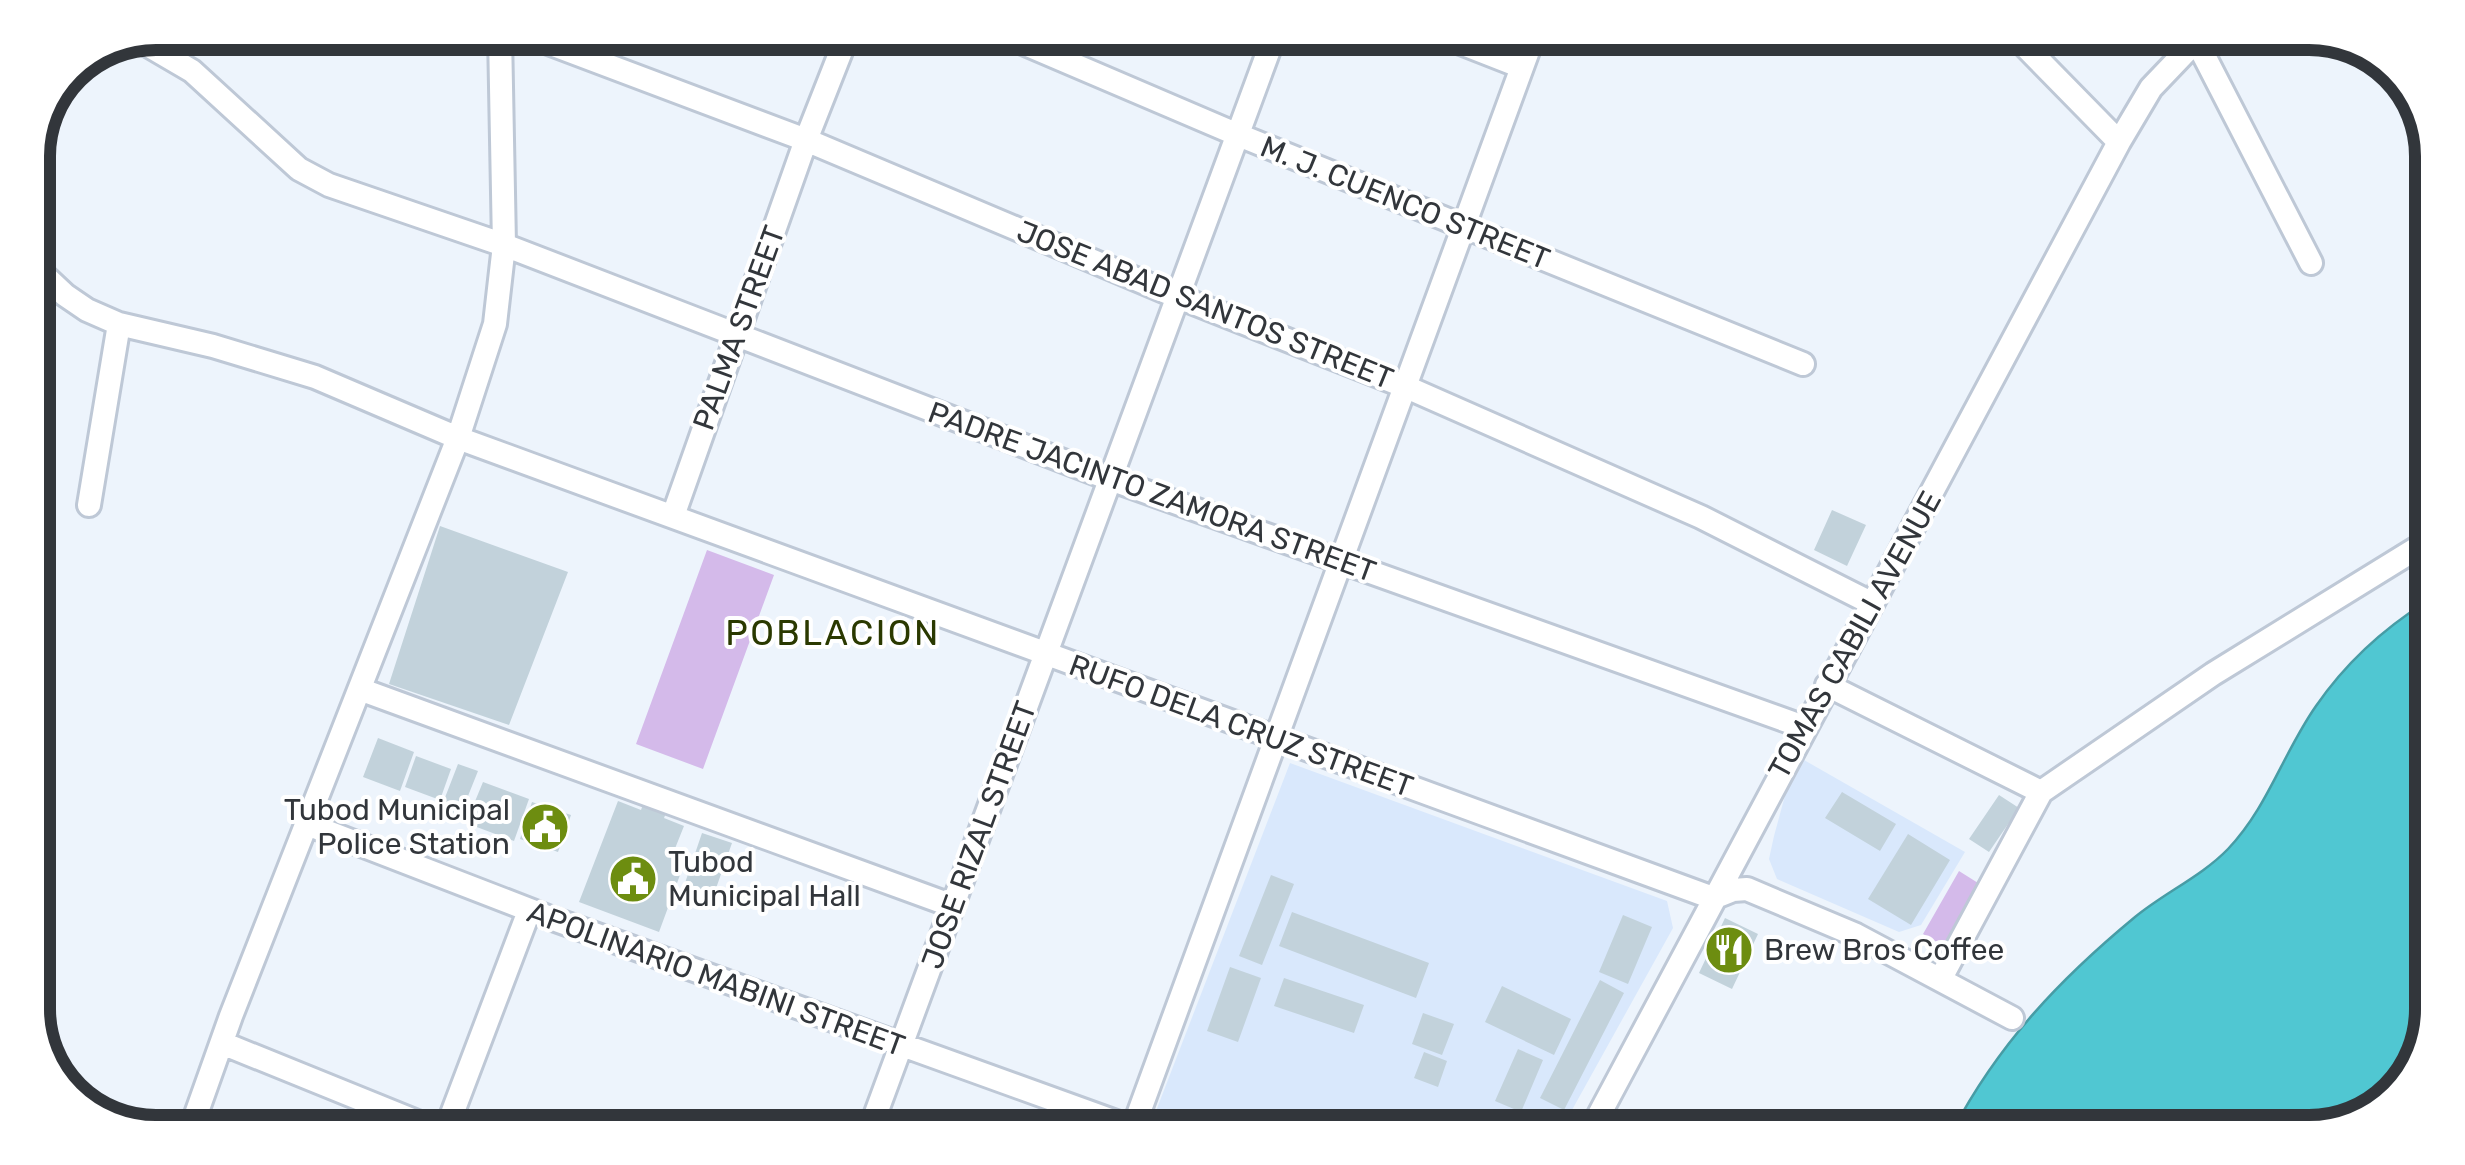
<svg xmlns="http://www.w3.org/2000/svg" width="2465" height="1165" viewBox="0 0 2465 1165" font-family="Rubik,sans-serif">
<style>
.built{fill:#d9e8fc}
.green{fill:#d4baea}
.water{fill:#50c7d2;stroke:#479ca5;stroke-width:2.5}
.building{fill:#c2d2db}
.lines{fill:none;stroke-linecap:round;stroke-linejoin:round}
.minor-casing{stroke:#bec8d6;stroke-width:28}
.minor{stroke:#fff;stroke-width:22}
.labels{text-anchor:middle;stroke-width:8;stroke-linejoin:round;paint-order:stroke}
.street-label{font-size:30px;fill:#32363b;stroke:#fff}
.poi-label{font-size:30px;fill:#32363b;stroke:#fff;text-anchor:start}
.quarter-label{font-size:35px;letter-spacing:2.5px;fill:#2a3900;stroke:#fff}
.rim{fill:none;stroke:#32363b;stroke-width:12}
</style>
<rect width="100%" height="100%" fill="#edf4fc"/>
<!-- built -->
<path class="built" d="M1804,760L1965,852L1921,925L1899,932L1777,879L1769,859L1774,836L1786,792Z
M1290,763L1667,901L1673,928L1562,1128L1195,1126L1156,1111Z"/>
<!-- green -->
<path class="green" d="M707,550L774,575L703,769L636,744Z
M1959,871L1986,888L1951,950L1923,934Z"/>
<!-- water -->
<path class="water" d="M2426,602L2420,1063L2377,1112L2309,1132L1953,1130C1999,1043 2060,979 2135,917C2164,893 2202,876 2228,849C2268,807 2283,753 2316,706C2345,664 2383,629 2426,602Z"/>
<!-- building -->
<path class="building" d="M1832,510L1866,525L1847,566L1814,550Z
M440,526L568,572L509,725L389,684Z
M378,738L414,752L400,791L363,777Z
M416,756L451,769L440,800L405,787Z
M458,764L478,771L458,821L439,813Z
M483,782L529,799L514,841L466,823Z
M1842,792L1896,824L1880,851L1825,818Z
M1999,795L2019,808L1989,852L1969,839Z
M645,799L668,808L664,818L684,826L674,851L687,856L659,932L579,902L618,801L641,810Z
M532,802L571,815L558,852L520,839Z
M702,833L732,843L714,894L685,883Z
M1908,834L1950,860L1911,925L1868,899Z
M1271,875L1294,884L1262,965L1239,956Z
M1292,912L1429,963L1416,998L1279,946Z
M1623,915L1652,927L1628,984L1599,972Z
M1725,918L1758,934L1732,989L1699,973Z
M1230,967L1261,978L1238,1042L1207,1031Z
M1284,978L1364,1005L1354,1033L1274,1006Z
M1600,980L1624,993L1564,1110L1540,1098Z
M1502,986L1571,1019L1554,1055L1485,1022Z
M1423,1013L1454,1024L1442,1055L1412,1044Z
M1518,1049L1543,1060L1521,1112L1495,1101Z
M1424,1052L1447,1061L1438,1087L1414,1078Z"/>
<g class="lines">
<!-- minor casing -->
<g class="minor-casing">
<path id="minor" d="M527,35L806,140L1176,296L1404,386L1701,517L1871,603
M1009,37L1236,134L1803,364
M139,40L192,71L299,169L329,185L504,245L1110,479L1804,727
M1453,40L1522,67
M2022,43L2119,142
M2198,44L2311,263
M33,265L65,295L87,310L119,324L213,346L315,377L458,438L1713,898L1733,890L1747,889L1856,935L2012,1018
M89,505L119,324
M673,516L806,140L847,36
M1827,685L2041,792
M362,690L953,906
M307,824L553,919L1127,1126
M1941,978L2041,792L2213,674L2427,542
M222,1043L417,1122
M194,1120L231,1016L458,438L495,324L504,245L500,34
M449,1122L529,911
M872,1124L1273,39
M1134,1126L1532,40
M1592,1128L2119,142L2151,88L2193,44"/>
</g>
<!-- minor -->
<use href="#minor" class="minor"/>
</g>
<!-- icons -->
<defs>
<g id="civic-disc" transform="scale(2.5)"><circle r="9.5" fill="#6d8d10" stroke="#fff"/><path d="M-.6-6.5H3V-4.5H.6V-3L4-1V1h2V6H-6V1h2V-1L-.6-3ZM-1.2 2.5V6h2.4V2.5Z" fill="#fff"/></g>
<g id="restaurant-disc" transform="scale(2.5)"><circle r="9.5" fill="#6d8d10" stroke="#fff"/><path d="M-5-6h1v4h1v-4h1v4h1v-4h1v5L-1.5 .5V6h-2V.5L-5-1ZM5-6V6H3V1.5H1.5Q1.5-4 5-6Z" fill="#fff"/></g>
</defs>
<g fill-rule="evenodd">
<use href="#civic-disc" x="545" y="827"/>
<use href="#civic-disc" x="633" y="879"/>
<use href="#restaurant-disc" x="1729" y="950"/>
</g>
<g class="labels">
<!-- street labels -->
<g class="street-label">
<text transform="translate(1405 203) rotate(22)" y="10">M. J. CUENCO STREET</text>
<text transform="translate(1205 305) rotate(22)" y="10">JOSE ABAD SANTOS STREET</text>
<text transform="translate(739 328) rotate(-70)" y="10">PALMA STREET</text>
<text transform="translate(1152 492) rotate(20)" y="10">PADRE JACINTO ZAMORA STREET</text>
<text transform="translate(1855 635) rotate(-61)" y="10">TOMAS CABILI AVENUE</text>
<text transform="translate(1241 726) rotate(20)" y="10">RUFO DELA CRUZ STREET</text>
<text transform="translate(979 835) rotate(-70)" y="10">JOSE RIZAL STREET</text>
<text transform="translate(716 979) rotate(20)" y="10">APOLINARIO MABINI STREET</text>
</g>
<!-- poi labels -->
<g class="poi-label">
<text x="510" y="820" text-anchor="end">Tubod Municipal<tspan x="510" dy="34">Police Station</tspan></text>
<text x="668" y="872">Tubod<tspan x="668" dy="34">Municipal Hall</tspan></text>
<text x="1764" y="960">Brew Bros Coffee</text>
</g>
<!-- quarter labels -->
<g class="quarter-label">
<text x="833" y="645">POBLACION</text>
</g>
</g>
<!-- crop -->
<path d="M0 0H2465V1165H0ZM156 50H2309A106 106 0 0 1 2415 156V1009A106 106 0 0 1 2309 1115H156A106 106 0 0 1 50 1009V156A106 106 0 0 1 156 50Z" fill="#fff" fill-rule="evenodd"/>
<path class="rim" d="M156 50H2309A106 106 0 0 1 2415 156V1009A106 106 0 0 1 2309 1115H156A106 106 0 0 1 50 1009V156A106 106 0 0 1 156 50Z"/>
</svg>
